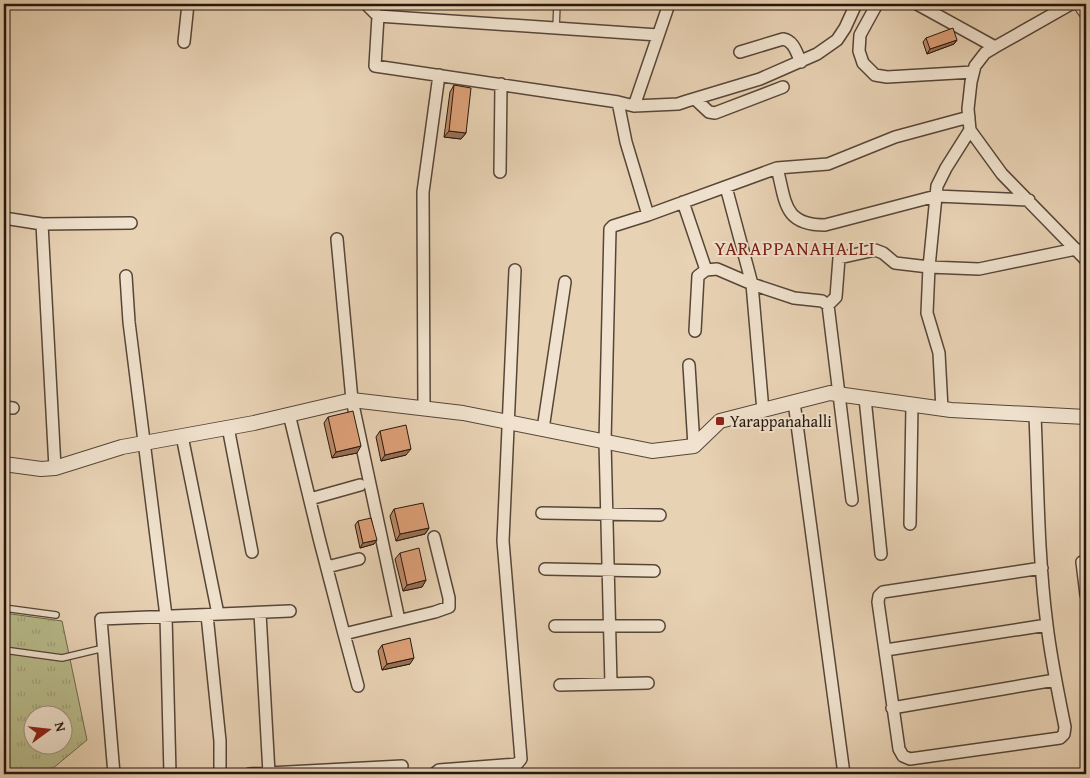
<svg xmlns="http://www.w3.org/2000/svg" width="1090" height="778" viewBox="0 0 1090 778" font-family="'Gentium Book Plus',serif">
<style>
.grass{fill:url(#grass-tufts);stroke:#6e694c;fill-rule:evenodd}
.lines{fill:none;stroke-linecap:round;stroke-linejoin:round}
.service-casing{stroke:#564638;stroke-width:8}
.minor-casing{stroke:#564638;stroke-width:14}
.tertiary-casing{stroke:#564638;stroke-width:16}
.service{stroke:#f0e2ce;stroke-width:5.5}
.minor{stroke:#f0e2ce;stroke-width:11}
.tertiary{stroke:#f0e2ce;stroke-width:14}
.wall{fill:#bf8a67;stroke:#25170e}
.shaded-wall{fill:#9b7054;stroke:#25170e}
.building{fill:#dea078;stroke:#25170e}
.poi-dot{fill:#8f2418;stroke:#f0e2ce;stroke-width:2}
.labels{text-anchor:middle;stroke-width:4;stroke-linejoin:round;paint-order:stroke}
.poi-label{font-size:16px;fill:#25170e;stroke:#f0e2ce;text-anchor:start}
.quarter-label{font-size:19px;letter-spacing:1px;fill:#7a1f14;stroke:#f0e2ce}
</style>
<defs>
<pattern id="grass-tufts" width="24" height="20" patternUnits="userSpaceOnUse" patternTransform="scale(1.25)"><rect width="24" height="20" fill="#b8bb8b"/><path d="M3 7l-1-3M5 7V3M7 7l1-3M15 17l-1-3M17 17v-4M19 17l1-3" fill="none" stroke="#9ea077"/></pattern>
</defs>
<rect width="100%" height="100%" fill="#e8d2b4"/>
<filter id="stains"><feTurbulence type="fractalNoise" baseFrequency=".004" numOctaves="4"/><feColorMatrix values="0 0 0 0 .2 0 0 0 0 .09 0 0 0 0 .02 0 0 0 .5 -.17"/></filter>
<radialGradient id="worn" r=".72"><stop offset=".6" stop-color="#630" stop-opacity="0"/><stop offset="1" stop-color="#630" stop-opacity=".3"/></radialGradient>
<!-- grass -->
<path class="grass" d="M4,613L62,621L87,740L46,774H4ZM32,716H62V746H32Z"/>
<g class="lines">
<!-- service casing -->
<g class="service-casing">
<path id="service" d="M1075,4L1086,19
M556,29L557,4
M4,608L56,615
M4,650L62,658L104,648"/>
</g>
<!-- minor casing -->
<g class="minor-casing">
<path id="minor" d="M366,4L378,16L375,66L618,102L634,106L669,4
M877,4L860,35L859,51L863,63L875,75L887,77L973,72
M917,4L995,47L1071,4
M378,16L658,35
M184,42L188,4
M995,47L985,53L975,66L971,82L968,109L970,130L1002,174L1086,260
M740,52L783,39C794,41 796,52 801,62
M695,99L709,112L715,113L783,87
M618,102L626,142L648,215
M634,106L678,104L687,101L760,79L817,54L837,40L845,28L856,4
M970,130L946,168L937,186L929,267L979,269L1076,249
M777,168C786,202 783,225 825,225L936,196L1029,200
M500,172L501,84
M726,187L752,284L763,411
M683,202L706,270
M4,218L42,224L131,223
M42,224L55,468
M337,239L352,400L399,620
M126,276L129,322L166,616L170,774
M828,305L836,297L839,258L875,250L883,253L895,263L929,267L927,313L939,353L942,409
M695,331L698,276L706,270L717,269L752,284L794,298L822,301L828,305L852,500
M689,365L694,446
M865,398L881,554
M794,402L844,774
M4,407L13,408
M424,409L423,192L439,75
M289,414L319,538L344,634
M1035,415C1038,485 1038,556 1047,625C1051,659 1058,693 1065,727L1064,734L1060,738L910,759L903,756L899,749L878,602L879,596L883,592L1042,568
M228,427L252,552
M543,429L565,282
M182,436L218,614
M310,499L360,485
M542,513L660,515
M910,524L912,405
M1086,561L1082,562L1086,595
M327,567L359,559
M545,569L654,571
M260,613L269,773
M207,615L220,741V774
M555,626H659
M886,650L1047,625
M611,684L605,442L610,229L613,226L648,215L777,168L828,164L895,137L969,117
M560,685L648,683
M358,686L344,634L435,612L449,607V598L434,537
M892,708L1055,680
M114,774L101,619L290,611
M249,774L402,766
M434,774L439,770L517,764L521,759L503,541L515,270"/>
</g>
<!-- tertiary casing -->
<g class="tertiary-casing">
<path id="tertiary" d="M4,464L41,469L55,468L122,447L254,423L352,400L463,413L652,451L694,446L720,421L830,393L951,410L1086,417"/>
</g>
<!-- service -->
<use href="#service" class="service"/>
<!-- minor -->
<use href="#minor" class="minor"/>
<!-- tertiary -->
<use href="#tertiary" class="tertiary"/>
</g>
<!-- wall -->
<path class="wall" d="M926,38L957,40L954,44L927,54L923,42Z
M454,85L466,133L461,139L444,137L450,92Z
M328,417L357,453L332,458L324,423Z
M380,431L406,455L381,461L376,437Z
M394,509L429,528L425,534L396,541L390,516Z
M358,521L374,544L360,548L355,525Z
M400,553L426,580L422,587L403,591L395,559Z
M382,645L410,664L382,670L378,651Z"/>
<!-- shaded-wall -->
<path class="shaded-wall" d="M957,40L954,44L927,54L930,49Z
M449,131L466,133L461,139L444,137Z
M361,446L357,453L332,458L336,452Z
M411,449L406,455L381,461L385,455Z
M429,528L425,534L396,541L400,534Z
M377,540L374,544L360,548L363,543Z
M426,580L422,587L403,591L407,585Z
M414,658L410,664L382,670L387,664Z"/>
<!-- building -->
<path class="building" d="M953,28L957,40L930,49L926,38Z
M454,85L471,88L466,133L449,131Z
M353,411L361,446L336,452L328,417Z
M406,425L411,449L385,455L380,431Z
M423,503L429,528L400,534L394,509Z
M371,518L377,540L363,543L358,521Z
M419,548L426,580L407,585L400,553Z
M410,638L414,658L387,664L382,645Z"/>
<!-- markers -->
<rect class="poi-dot" x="715" y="416" width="10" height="10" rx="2.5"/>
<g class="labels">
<!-- poi labels -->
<g class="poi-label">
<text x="730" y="427">Yarappanahalli</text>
</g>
<!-- quarter labels -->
<g class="quarter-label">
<text x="795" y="255">YARAPPANAHALLI</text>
</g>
</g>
<!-- margin -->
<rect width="1090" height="778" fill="none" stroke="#e8d2b4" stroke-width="20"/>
<rect x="5" y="5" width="1080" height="768" fill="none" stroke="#25170e" stroke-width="2.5"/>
<rect x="10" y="10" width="1070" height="758" fill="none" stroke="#25170e"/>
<!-- north arrow -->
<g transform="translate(48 730) rotate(75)"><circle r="24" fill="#f0e2ce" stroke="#9f9181"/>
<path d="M0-4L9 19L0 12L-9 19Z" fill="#8f2418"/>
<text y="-8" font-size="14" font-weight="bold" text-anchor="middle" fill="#25170e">N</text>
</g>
<rect width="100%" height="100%" filter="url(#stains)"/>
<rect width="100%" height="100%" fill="url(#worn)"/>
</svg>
